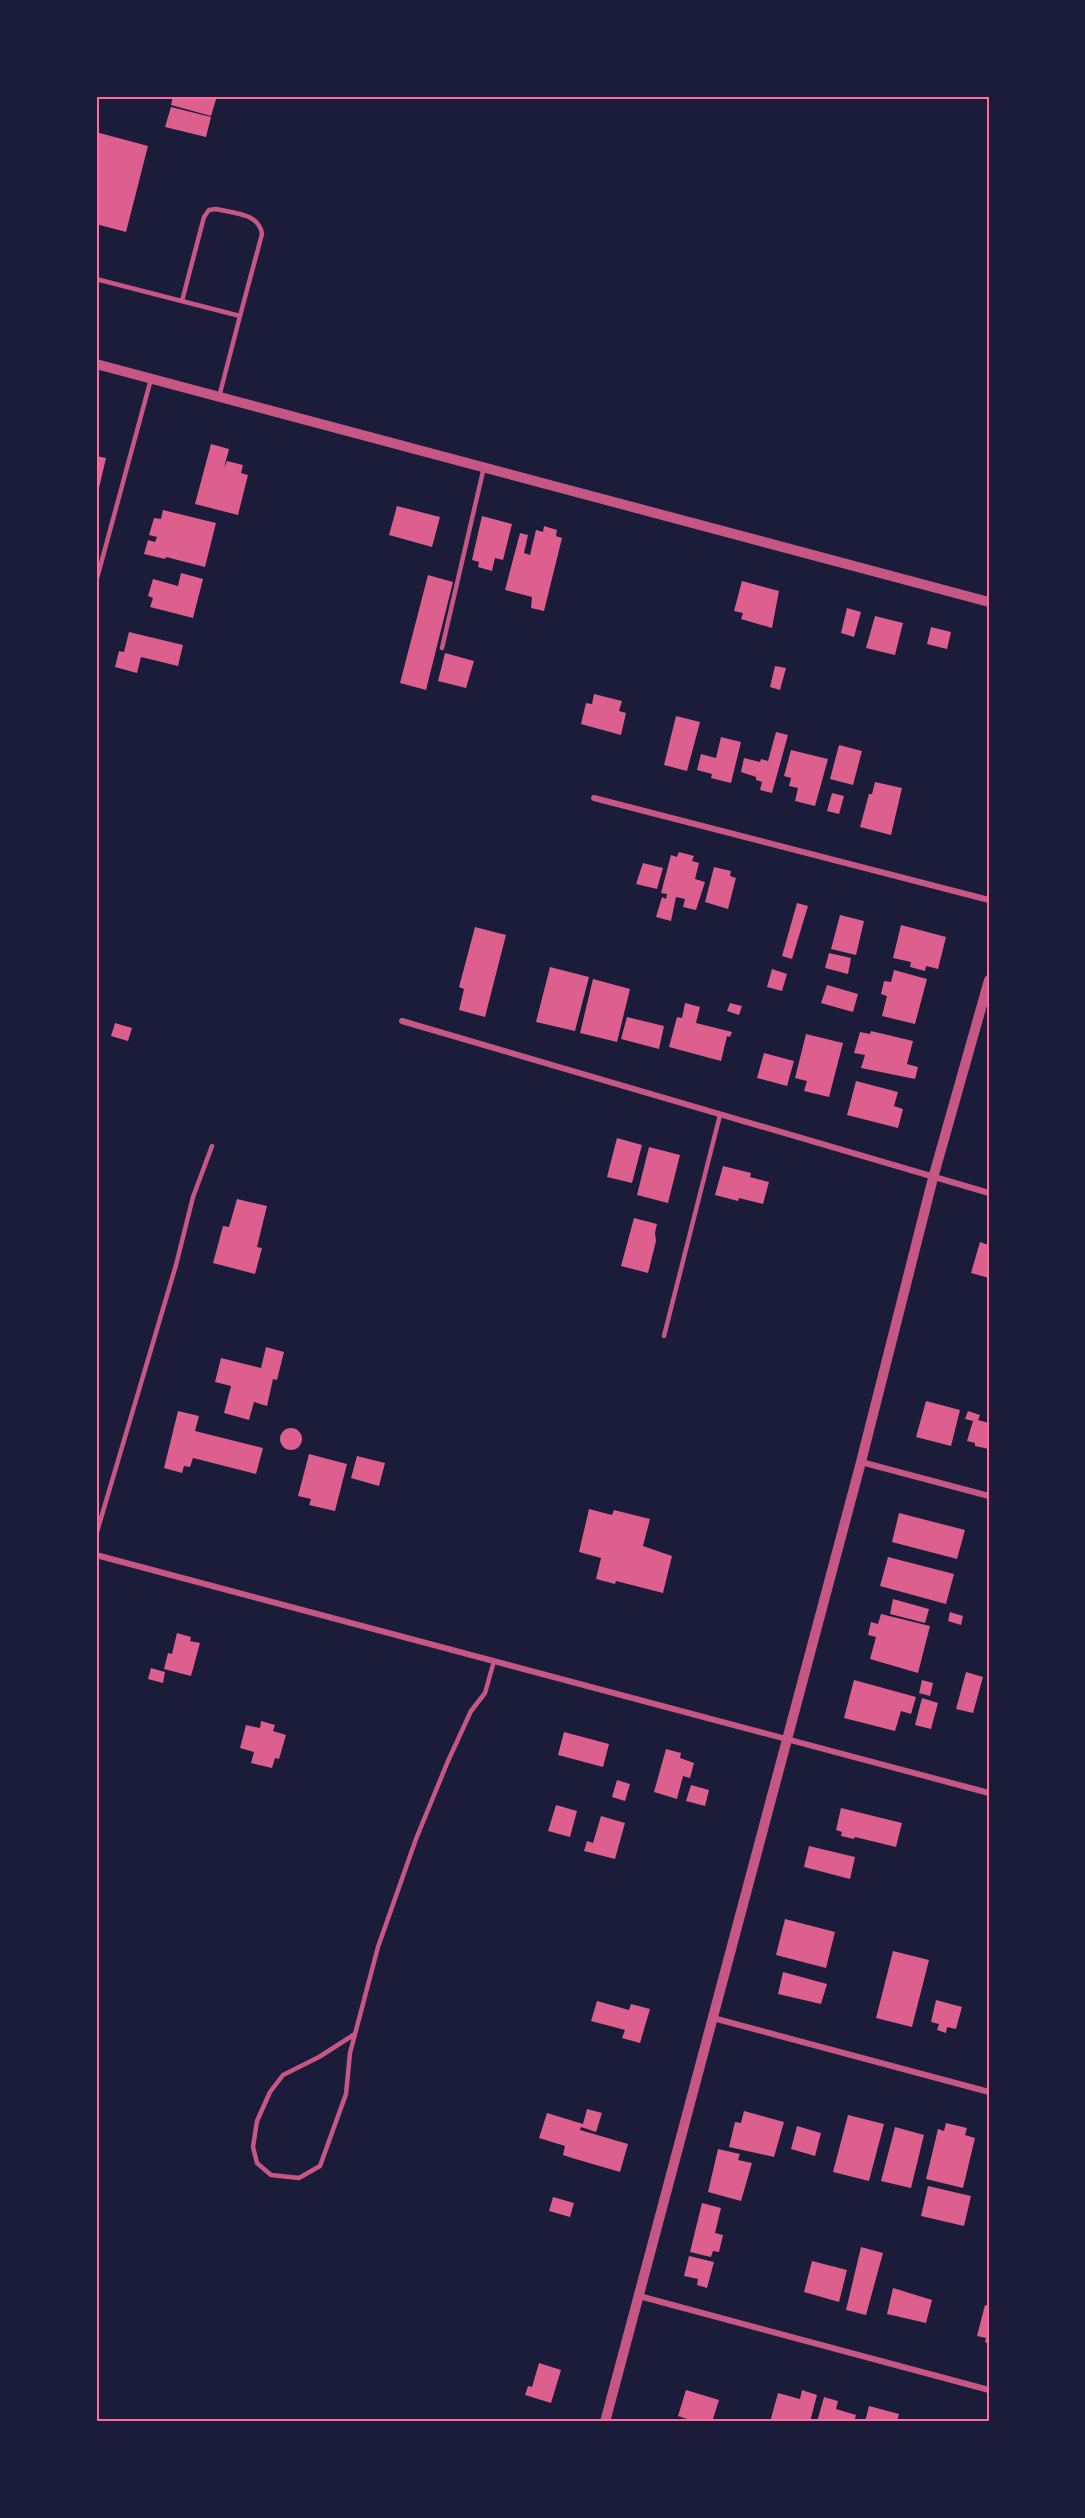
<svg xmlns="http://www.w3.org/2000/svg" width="1085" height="2518" viewBox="0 0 1085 2518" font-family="Rubik,sans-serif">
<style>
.building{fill:#dd5f8e}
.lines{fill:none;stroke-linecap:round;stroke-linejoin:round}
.service{stroke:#c65784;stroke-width:4.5}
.minor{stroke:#c65784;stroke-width:6}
.tertiary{stroke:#c65784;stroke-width:10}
.neatline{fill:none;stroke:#ff6b9d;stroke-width:2}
</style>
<rect width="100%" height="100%" fill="#1b1b3a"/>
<!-- building -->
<path class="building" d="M173,96H217L211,116L171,105Z
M171,107L211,117L206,137L165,127Z
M96,132L148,146L126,232L96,224Z
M211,444L229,449L224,468L227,461L243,465L241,473L248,475L238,515L195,504Z
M96,456L106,458L99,488L96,487Z
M397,506L440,517L432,547L389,535Z
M163,510L216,523L205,567L166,557L165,559L144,554L148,540L155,542L157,537L149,535L154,518L161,519Z
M482,516L512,524L503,560L495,558L492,571L478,567L479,562L472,560Z
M544,526L557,530L556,536L562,538L544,611L531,608L532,597L505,590L520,533L528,535L524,553L530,555L536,530L543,532Z
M181,573L203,579L193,618L150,607L153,598L148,596L153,579L178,586Z
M428,575L453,582L426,690L400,683Z
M742,581L779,591L772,628L741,619L743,613L734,611Z
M847,608L861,612L854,637L841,633Z
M875,616L903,623L895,655L866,648Z
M931,627L951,632L947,649L927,644Z
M129,632L183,645L178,666L141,657L137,673L115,667L119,651L124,652Z
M445,653L474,661L466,688L438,681Z
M775,666L786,668L780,690L770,687Z
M594,694L622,701L619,711L626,713L621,735L581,724L586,703L592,704Z
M676,716L700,722L687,771L664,765Z
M776,732L788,735L772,793L760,790L762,782L756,780V777L741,772L744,758L760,762L761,759L768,761Z
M721,737L741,742L731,783L711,778L712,774L697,770L701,754L716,758Z
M839,745L862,751L853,785L830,779Z
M791,750L828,759L815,806L795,801L798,788L789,786L791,778L784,776Z
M875,782L902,788L891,835L860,827L869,794H872Z
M832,793L844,796L839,814L827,811Z
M679,852L694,856L692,861L699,863L695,879L705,882L696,910L683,907L685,899L676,897L671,921L656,917L662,897L666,899L667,894L661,893L671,855L677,857Z
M643,863L663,868L657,889L636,884Z
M714,867L731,871L730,876L736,878L728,909L705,902Z
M797,903L808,906L792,959L782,956Z
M840,915L864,921L856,955L831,949Z
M901,925L946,937L938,969L926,966L925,971L910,967L911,962L893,958Z
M475,927L506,935L485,1017L459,1010L464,989L459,987Z
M829,953L851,958L848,974L825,968Z
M550,967L589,977L575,1031L536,1022Z
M772,969L787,974L782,991L767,987Z
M894,970L927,979L915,1024L882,1016L887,996L881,994L884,981L891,982Z
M593,979L630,989L617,1042L580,1033Z
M827,985L858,994L853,1012L821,1003Z
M685,1003L700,1007L696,1023L732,1032L730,1037L727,1036L721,1061L669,1047L677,1017L682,1018Z
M730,1003L742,1006L739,1015L727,1011Z
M627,1017L664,1026L659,1049L621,1039Z
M115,1023L132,1028L128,1041L111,1036Z
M871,1031L913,1041L907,1064L918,1067L915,1079L861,1068L865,1055L854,1053L860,1032L870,1034Z
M806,1034L843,1043L829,1097L804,1091L807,1081L795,1078Z
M764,1053L794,1061L787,1086L757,1078Z
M856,1081L898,1092L894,1106L903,1109L898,1128L847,1115Z
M617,1138L642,1145L632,1183L607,1177Z
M649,1147L680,1155L668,1203L637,1195Z
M723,1166L751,1173L750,1177L769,1182L763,1204L739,1198L738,1201L715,1195Z
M237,1199L267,1206L257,1247L262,1248L255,1274L213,1263L223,1226L229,1227Z
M634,1218L657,1224L655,1233L656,1241L648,1273L621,1266Z
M980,1242L989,1245V1278L971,1273Z
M266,1347L284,1352L277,1380L273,1379L267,1406L254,1402L249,1420L224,1413L231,1386L215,1382L221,1358L261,1368Z
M926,1401L960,1410L951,1446L916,1437Z
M178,1411L199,1416L195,1431L263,1448L256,1474L193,1458L190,1467L184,1466L182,1473L164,1468Z
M968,1411L980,1415L978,1420L989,1423V1449L975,1446V1443L967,1441L973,1421L965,1419Z
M280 1439a11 11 0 1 1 22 0a11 11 0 1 1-22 0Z
M309,1454L347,1464L335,1511L309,1505L311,1499L298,1496Z
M357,1456L385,1463L379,1486L351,1478Z
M589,1509L612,1515L614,1510L650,1519L643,1546L672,1556L663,1593L616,1581L615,1584L596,1579L601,1558L579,1552Z
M899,1513L965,1530L957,1559L892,1542Z
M888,1557L954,1574L946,1604L880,1586Z
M893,1599L929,1609L925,1623L890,1614Z
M950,1612L963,1616L961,1625L948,1621Z
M881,1614L930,1626L918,1673L870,1659L876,1637L868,1635L871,1622L878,1624Z
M177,1633L191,1637L190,1641L200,1643L191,1676L164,1669L168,1653L172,1654Z
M151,1668L165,1672L163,1683L148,1679Z
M966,1672L983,1677L973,1713L956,1709Z
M854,1680L916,1697L911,1714L901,1711L895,1731L844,1718Z
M922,1680L933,1683L930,1696L919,1693Z
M922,1698L938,1703L931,1729L915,1725Z
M261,1721L275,1725L273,1731L286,1735L279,1759L275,1758L272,1768L251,1763L254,1752L240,1748L246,1725L260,1728Z
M564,1732L609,1744L603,1767L558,1755Z
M666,1749L681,1753L680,1758L694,1763L690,1778L683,1776L677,1799L654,1792Z
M617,1780L630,1784L625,1801L612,1797Z
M691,1785L709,1790L705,1806L686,1801Z
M556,1805L577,1811L570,1837L548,1831Z
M841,1808L902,1823L896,1847L855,1837L854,1839L841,1836L842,1832L836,1830Z
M601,1816L625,1823L615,1859L584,1851L587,1841L593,1843Z
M809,1846L855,1857L850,1879L804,1867Z
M785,1919L835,1932L826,1968L776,1955Z
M893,1951L929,1960L912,2027L876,2018Z
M783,1972L827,1984L821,2004L778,1994Z
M936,2000L962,2007L956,2029L947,2027L946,2033L937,2030L939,2024L931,2022Z
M597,2001L629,2010L631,2004L650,2009L640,2043L622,2038L625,2030L591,2021Z
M587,2109L602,2113L596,2132L581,2127L580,2130L628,2144L620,2172L572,2158L563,2155L565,2146L539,2138L547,2113L583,2124Z
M744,2111L784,2122L774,2157L729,2147L735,2122L741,2123Z
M848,2115L884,2124L869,2181L833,2172Z
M946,2123L967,2128L965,2135L975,2138L963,2188L926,2179L938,2129L944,2131Z
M797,2126L821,2133L815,2156L791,2149Z
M895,2127L924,2135L911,2188L881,2181Z
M718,2149L740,2154L738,2160L752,2163L741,2201L708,2192Z
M928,2186L971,2196L964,2226L921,2216Z
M553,2197L574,2203L570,2217L549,2211Z
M702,2203L721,2208L715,2233L723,2235L719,2252L713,2251L711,2257L690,2252Z
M861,2247L883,2253L866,2315L846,2310Z
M689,2256L714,2262L707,2288L697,2285L698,2279L684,2276Z
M812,2261L847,2270L839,2302L804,2292Z
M893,2288L932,2300L926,2323L887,2314Z
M985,2305L989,2306V2344L985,2342L986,2338L977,2336Z
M539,2363L561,2370L551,2403L525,2395L528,2386L532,2387Z
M686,2390L719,2400L712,2422H696L678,2416Z
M802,2390L817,2395L810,2422H770L778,2393L800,2399Z
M824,2397L838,2401L836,2409L856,2415L854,2422H817Z
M869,2406L899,2414L897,2422H865Z"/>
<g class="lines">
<!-- service -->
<path class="service" d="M96,279L240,316L219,397
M182,301L204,217L209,210L216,209C233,213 259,213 262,234L240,316
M96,582L151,379
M442,648L484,467
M664,1336L720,1115
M96,1535L176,1265L193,1197L212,1146
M355,2034L319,2057L283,2075L270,2092L257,2121L253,2147L257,2163L271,2175L299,2178L320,2166L346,2094L350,2053L378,1947L416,1839L448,1761L471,1711L485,1693L494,1661"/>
<!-- minor -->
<path class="minor" d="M594,798L989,900
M402,1021L989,1193
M861,1462L989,1496
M96,1555L989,1793
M713,2018L989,2092
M639,2296L989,2390"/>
<!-- tertiary -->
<path class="tertiary" d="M96,364L989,602
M605,2422L861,1462L933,1178L989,980"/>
</g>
<!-- border -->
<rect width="1085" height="2518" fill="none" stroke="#1b1b3a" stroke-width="195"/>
<rect x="98" y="98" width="890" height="2322" class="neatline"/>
</svg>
